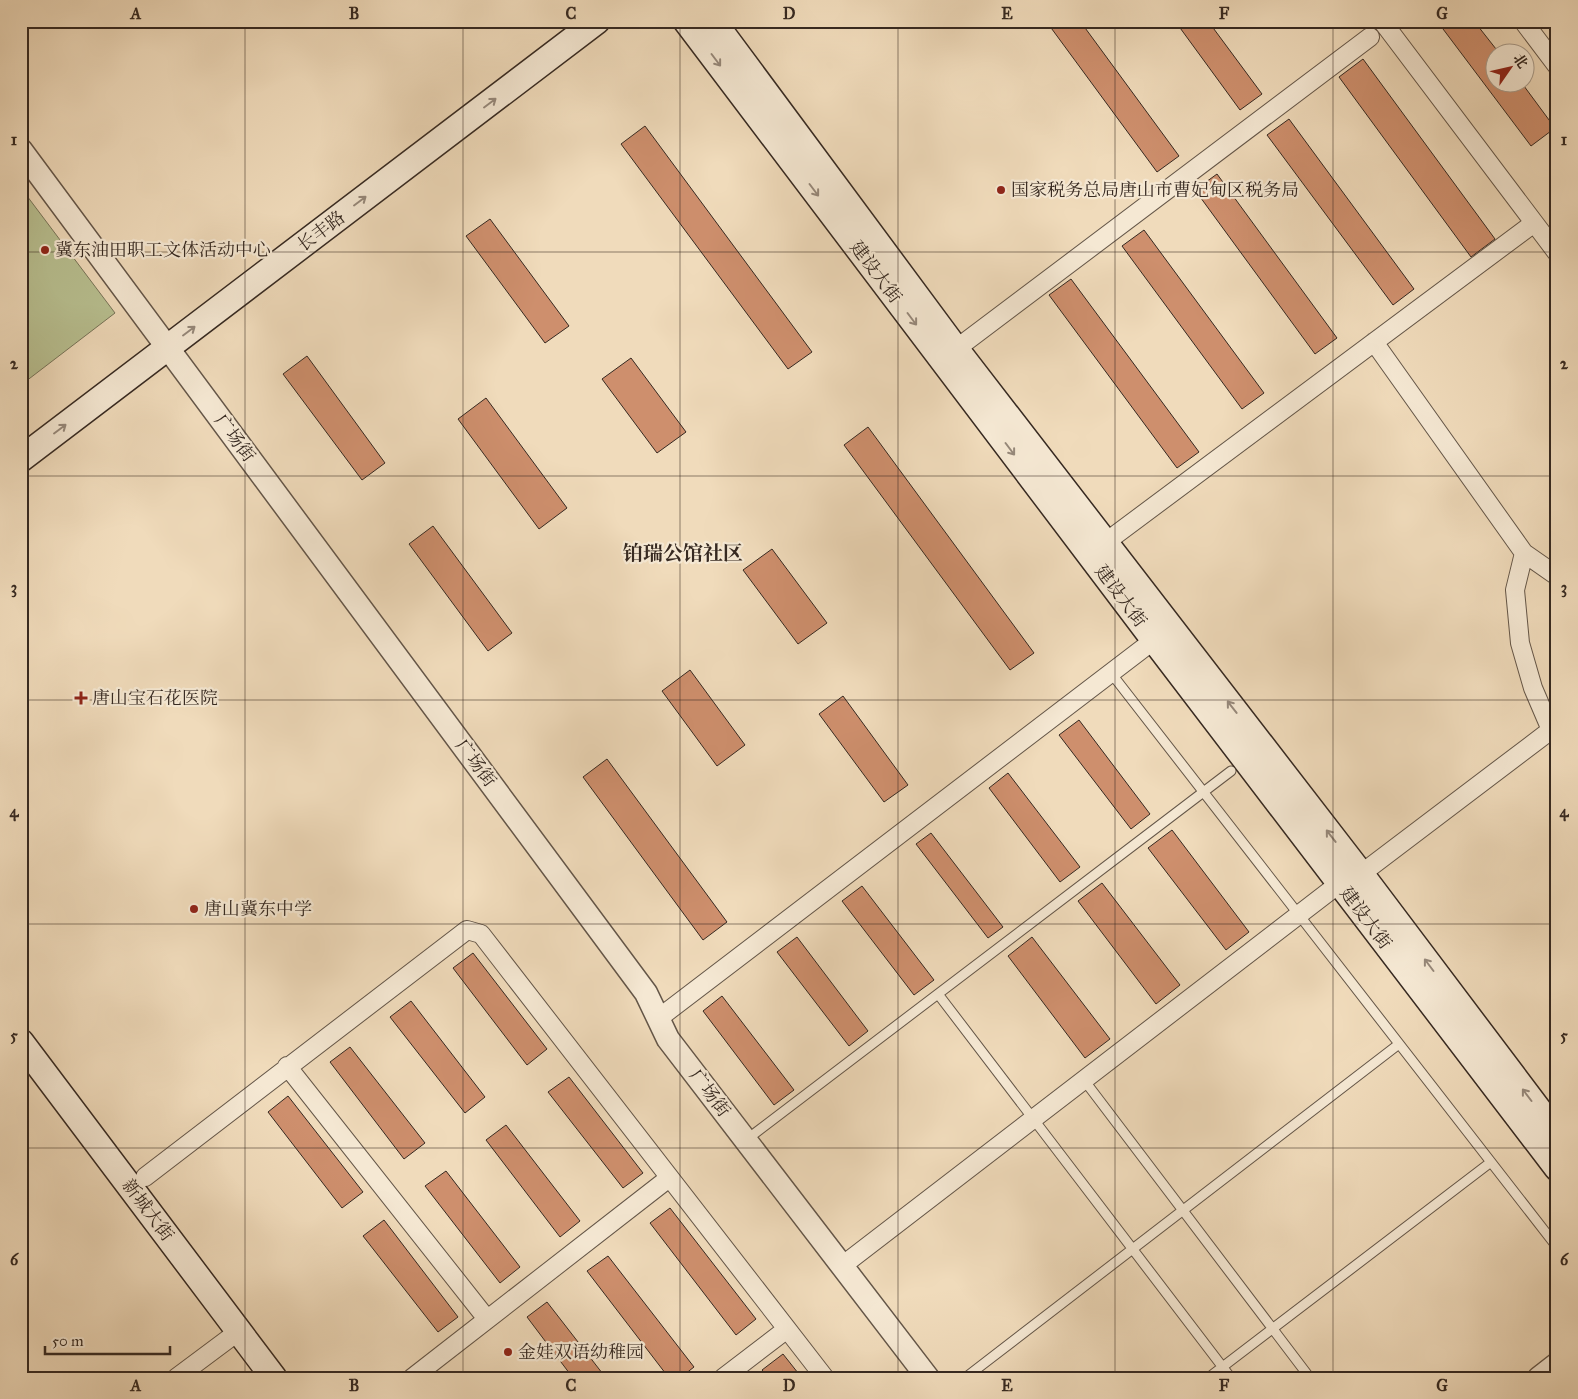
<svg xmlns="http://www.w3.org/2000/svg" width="1578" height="1399" viewBox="0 0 1578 1399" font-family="'IM FELL Great Primer','Noto Serif SC',serif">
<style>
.green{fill:#b8c091;stroke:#777459}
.building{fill:#ce8f6d;stroke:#362921}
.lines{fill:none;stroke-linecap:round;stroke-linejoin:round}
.service-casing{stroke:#645648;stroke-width:11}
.minor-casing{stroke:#645648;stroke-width:20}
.tertiary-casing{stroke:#645648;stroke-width:25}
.secondary-casing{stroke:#362921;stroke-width:28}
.service{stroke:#f5e8d3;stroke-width:9}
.minor{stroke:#f5e8d3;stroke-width:18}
.tertiary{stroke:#f5e8d3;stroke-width:22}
.secondary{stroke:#f5e8d3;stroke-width:25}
.oneway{stroke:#96887a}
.grid{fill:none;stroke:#362921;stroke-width:1;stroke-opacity:0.55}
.poi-dot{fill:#8f2418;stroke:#f5e8d3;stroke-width:2}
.labels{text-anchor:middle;stroke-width:4.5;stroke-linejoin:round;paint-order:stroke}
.poi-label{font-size:18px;fill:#362921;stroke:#f5e8d3;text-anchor:start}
.street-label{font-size:18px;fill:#362921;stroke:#f5e8d3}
.quarter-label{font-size:20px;font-weight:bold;fill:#362921;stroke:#f5e8d3}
.neatline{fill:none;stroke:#362921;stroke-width:2}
.grid-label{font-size:16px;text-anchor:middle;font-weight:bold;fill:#362921}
</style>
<rect width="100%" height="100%" fill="#f0dbbb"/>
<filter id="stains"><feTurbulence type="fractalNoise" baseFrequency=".004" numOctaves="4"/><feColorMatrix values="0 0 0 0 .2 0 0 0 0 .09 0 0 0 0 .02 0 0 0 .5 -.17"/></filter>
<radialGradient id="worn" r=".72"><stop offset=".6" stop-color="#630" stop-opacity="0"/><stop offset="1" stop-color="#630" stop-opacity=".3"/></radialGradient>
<!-- green -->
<path class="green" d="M21,188L115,313L21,385Z"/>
<!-- building -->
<path class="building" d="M1046,21H1080L1179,156L1157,172Z
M1175,21H1208L1262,94L1240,110Z
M1437,21H1474L1496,49V82H1521L1555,128L1531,146Z
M1363,59L1495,239L1471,257L1339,77Z
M1289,119L1414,289L1393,305L1267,135Z
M645,126L812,352L788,369L621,144Z
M1217,174L1337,338L1315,354L1195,190Z
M490,219L569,326L545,343L466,236Z
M1144,230L1264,393L1242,409L1122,246Z
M1071,279L1199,452L1177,468L1049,295Z
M307,356L385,463L362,480L283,374Z
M631,358L686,432L657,453L602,379Z
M486,398L567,508L539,529L458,419Z
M868,427L1034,653L1010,670L844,445Z
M433,526L512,633L488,651L409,544Z
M772,549L827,623L798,644L743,570Z
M690,670L745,745L717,766L662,691Z
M843,696L908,785L884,802L819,714Z
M1079,720L1150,814L1131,829L1059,735Z
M607,759L727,922L703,940L583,777Z
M1008,773L1080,867L1060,882L989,788Z
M1172,830L1249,932L1226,950L1148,848Z
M931,833L1003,927L988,938L916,844Z
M1102,883L1180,985L1156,1004L1078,901Z
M862,886L934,980L914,995L842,901Z
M797,937L868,1031L849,1046L777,952Z
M1032,937L1110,1039L1085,1058L1008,956Z
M473,953L547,1049L527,1065L453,968Z
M722,996L794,1090L774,1105L703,1011Z
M411,1001L485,1097L465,1113L390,1017Z
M350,1047L425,1143L404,1159L330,1062Z
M569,1077L643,1173L623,1188L548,1092Z
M288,1096L363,1192L342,1208L268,1112Z
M506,1125L580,1221L560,1237L486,1140Z
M446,1171L520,1267L500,1283L425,1186Z
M670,1208L756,1319L736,1335L650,1223Z
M384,1220L458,1317L438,1332L363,1236Z
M608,1256L694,1367L680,1378H669L587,1271Z
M547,1302L606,1378H573L527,1317Z
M783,1354L802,1378H769L762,1370Z"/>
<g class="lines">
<!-- service casing -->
<g class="service-casing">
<path id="service" d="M1111,673L1557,1247
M938,994L1231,1378
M1084,1080L1310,1378
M746,1140L1231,771
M965,1378L1399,1044
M1208,1378L1491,1162"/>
</g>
<!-- minor casing -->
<g class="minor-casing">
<path id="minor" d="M1382,21L1557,253
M1523,21L1557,66
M1374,342L1524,553L1515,590L1520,643L1533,688L1551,730L1557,734
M956,349L1370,37
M1106,542L1534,223
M1524,553L1557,576
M1361,874L1551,730
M659,1018L1154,640
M287,1066L487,1319
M145,1177L467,930L481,934L825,1378
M842,1266L1340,883
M176,1378L239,1331
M412,1378L669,1178
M723,1378L787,1329"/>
</g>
<!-- tertiary casing -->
<g class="tertiary-casing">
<path id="tertiary" d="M21,150L646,993L668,1039L928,1378
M1539,1378L1557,1364"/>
</g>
<!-- secondary casing -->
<g class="secondary-casing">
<path id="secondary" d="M686,21L1154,640L1557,1168
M713,21L956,349L1361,874L1557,1134
M21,459L597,21
M21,1042L274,1378"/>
</g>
<!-- service -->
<use href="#service" class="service"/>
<!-- minor -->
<use href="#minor" class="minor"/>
<!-- tertiary -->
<use href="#tertiary" class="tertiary"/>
<!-- secondary -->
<use href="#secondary" class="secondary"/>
</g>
<!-- one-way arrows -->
<defs><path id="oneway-shaft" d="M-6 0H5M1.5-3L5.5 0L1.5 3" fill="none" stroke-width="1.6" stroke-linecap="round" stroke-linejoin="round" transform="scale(1.25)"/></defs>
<g class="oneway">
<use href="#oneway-shaft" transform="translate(716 60) rotate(53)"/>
<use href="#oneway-shaft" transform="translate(490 103) rotate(-37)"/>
<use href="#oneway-shaft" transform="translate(814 190) rotate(53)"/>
<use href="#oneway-shaft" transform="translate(360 201) rotate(-37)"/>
<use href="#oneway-shaft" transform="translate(912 319) rotate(53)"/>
<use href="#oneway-shaft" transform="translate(189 331) rotate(-37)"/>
<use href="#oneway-shaft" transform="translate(60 429) rotate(-37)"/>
<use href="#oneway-shaft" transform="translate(1010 449) rotate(53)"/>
<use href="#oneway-shaft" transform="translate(1232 707) rotate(-128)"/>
<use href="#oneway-shaft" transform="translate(1331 836) rotate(-128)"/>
<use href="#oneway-shaft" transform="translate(1429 965) rotate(-127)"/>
<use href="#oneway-shaft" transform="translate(1527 1095) rotate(-127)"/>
</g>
<!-- grid -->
<path class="grid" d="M245,21V1378M463,21V1378M680,21V1378M898,21V1378M1115,21V1378M1333,21V1378M21,252H1557M21,476H1557M21,700H1557M21,924H1557M21,1148H1557"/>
<!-- markers -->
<g class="poi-dot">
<circle cx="1001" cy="190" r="5"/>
<circle cx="45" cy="250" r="5"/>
<path d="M78.5 690.5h5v5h5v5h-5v5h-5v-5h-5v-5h5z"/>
<circle cx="194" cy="909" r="5"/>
<circle cx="508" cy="1352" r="5"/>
</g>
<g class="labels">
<!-- poi labels -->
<g class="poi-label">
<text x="1011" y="196">国家税务总局唐山市曹妃甸区税务局</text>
<text x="55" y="256">冀东油田职工文体活动中心</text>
<text x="92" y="704">唐山宝石花医院</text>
<text x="204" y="915">唐山冀东中学</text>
<text x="518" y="1358">金娃双语幼稚园</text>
</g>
<!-- street labels -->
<g class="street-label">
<text transform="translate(321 231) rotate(-37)" y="6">长丰路</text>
<text transform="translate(876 272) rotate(53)" y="6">建设大街</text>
<text transform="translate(235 438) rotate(53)" y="6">广场街</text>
<text transform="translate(1121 596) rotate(53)" y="6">建设大街</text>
<text transform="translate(476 763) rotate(53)" y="6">广场街</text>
<text transform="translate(1366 918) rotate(53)" y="6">建设大街</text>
<text transform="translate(710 1093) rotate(53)" y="6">广场街</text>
<text transform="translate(148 1210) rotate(53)" y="6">新城大街</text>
</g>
<!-- quarter labels -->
<g class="quarter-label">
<text x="683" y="560">铂瑞公馆社区</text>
</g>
</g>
<!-- margin -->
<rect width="1578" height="1399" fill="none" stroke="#f0dbbb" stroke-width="55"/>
<!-- north arrow -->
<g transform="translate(1510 68) rotate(56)"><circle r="24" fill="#f5e8d3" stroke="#a99c8c"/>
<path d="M0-4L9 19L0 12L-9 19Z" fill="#8f2418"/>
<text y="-8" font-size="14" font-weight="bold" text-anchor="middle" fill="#362921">北</text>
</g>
<!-- scale -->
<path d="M45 1346v8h125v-8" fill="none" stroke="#362921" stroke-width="2.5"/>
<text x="52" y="1346" font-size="15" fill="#362921" stroke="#f5e8d3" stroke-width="4" paint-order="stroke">50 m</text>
<rect x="28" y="28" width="1522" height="1344" class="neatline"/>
<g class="grid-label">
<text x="136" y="19">A</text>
<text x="354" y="19">B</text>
<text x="571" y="19">C</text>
<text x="789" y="19">D</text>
<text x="1007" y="19">E</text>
<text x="1224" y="19">F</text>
<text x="1442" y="19">G</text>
<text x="14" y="145">1</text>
<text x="1564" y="145">1</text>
<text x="14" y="369">2</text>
<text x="1564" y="369">2</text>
<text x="14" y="593">3</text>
<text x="1564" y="593">3</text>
<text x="14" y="817">4</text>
<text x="1564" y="817">4</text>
<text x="14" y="1041">5</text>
<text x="1564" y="1041">5</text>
<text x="14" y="1265">6</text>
<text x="1564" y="1265">6</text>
<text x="136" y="1391">A</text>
<text x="354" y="1391">B</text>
<text x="571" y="1391">C</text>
<text x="789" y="1391">D</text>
<text x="1007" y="1391">E</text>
<text x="1224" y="1391">F</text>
<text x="1442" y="1391">G</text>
</g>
<rect width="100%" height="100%" filter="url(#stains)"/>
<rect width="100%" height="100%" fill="url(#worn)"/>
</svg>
